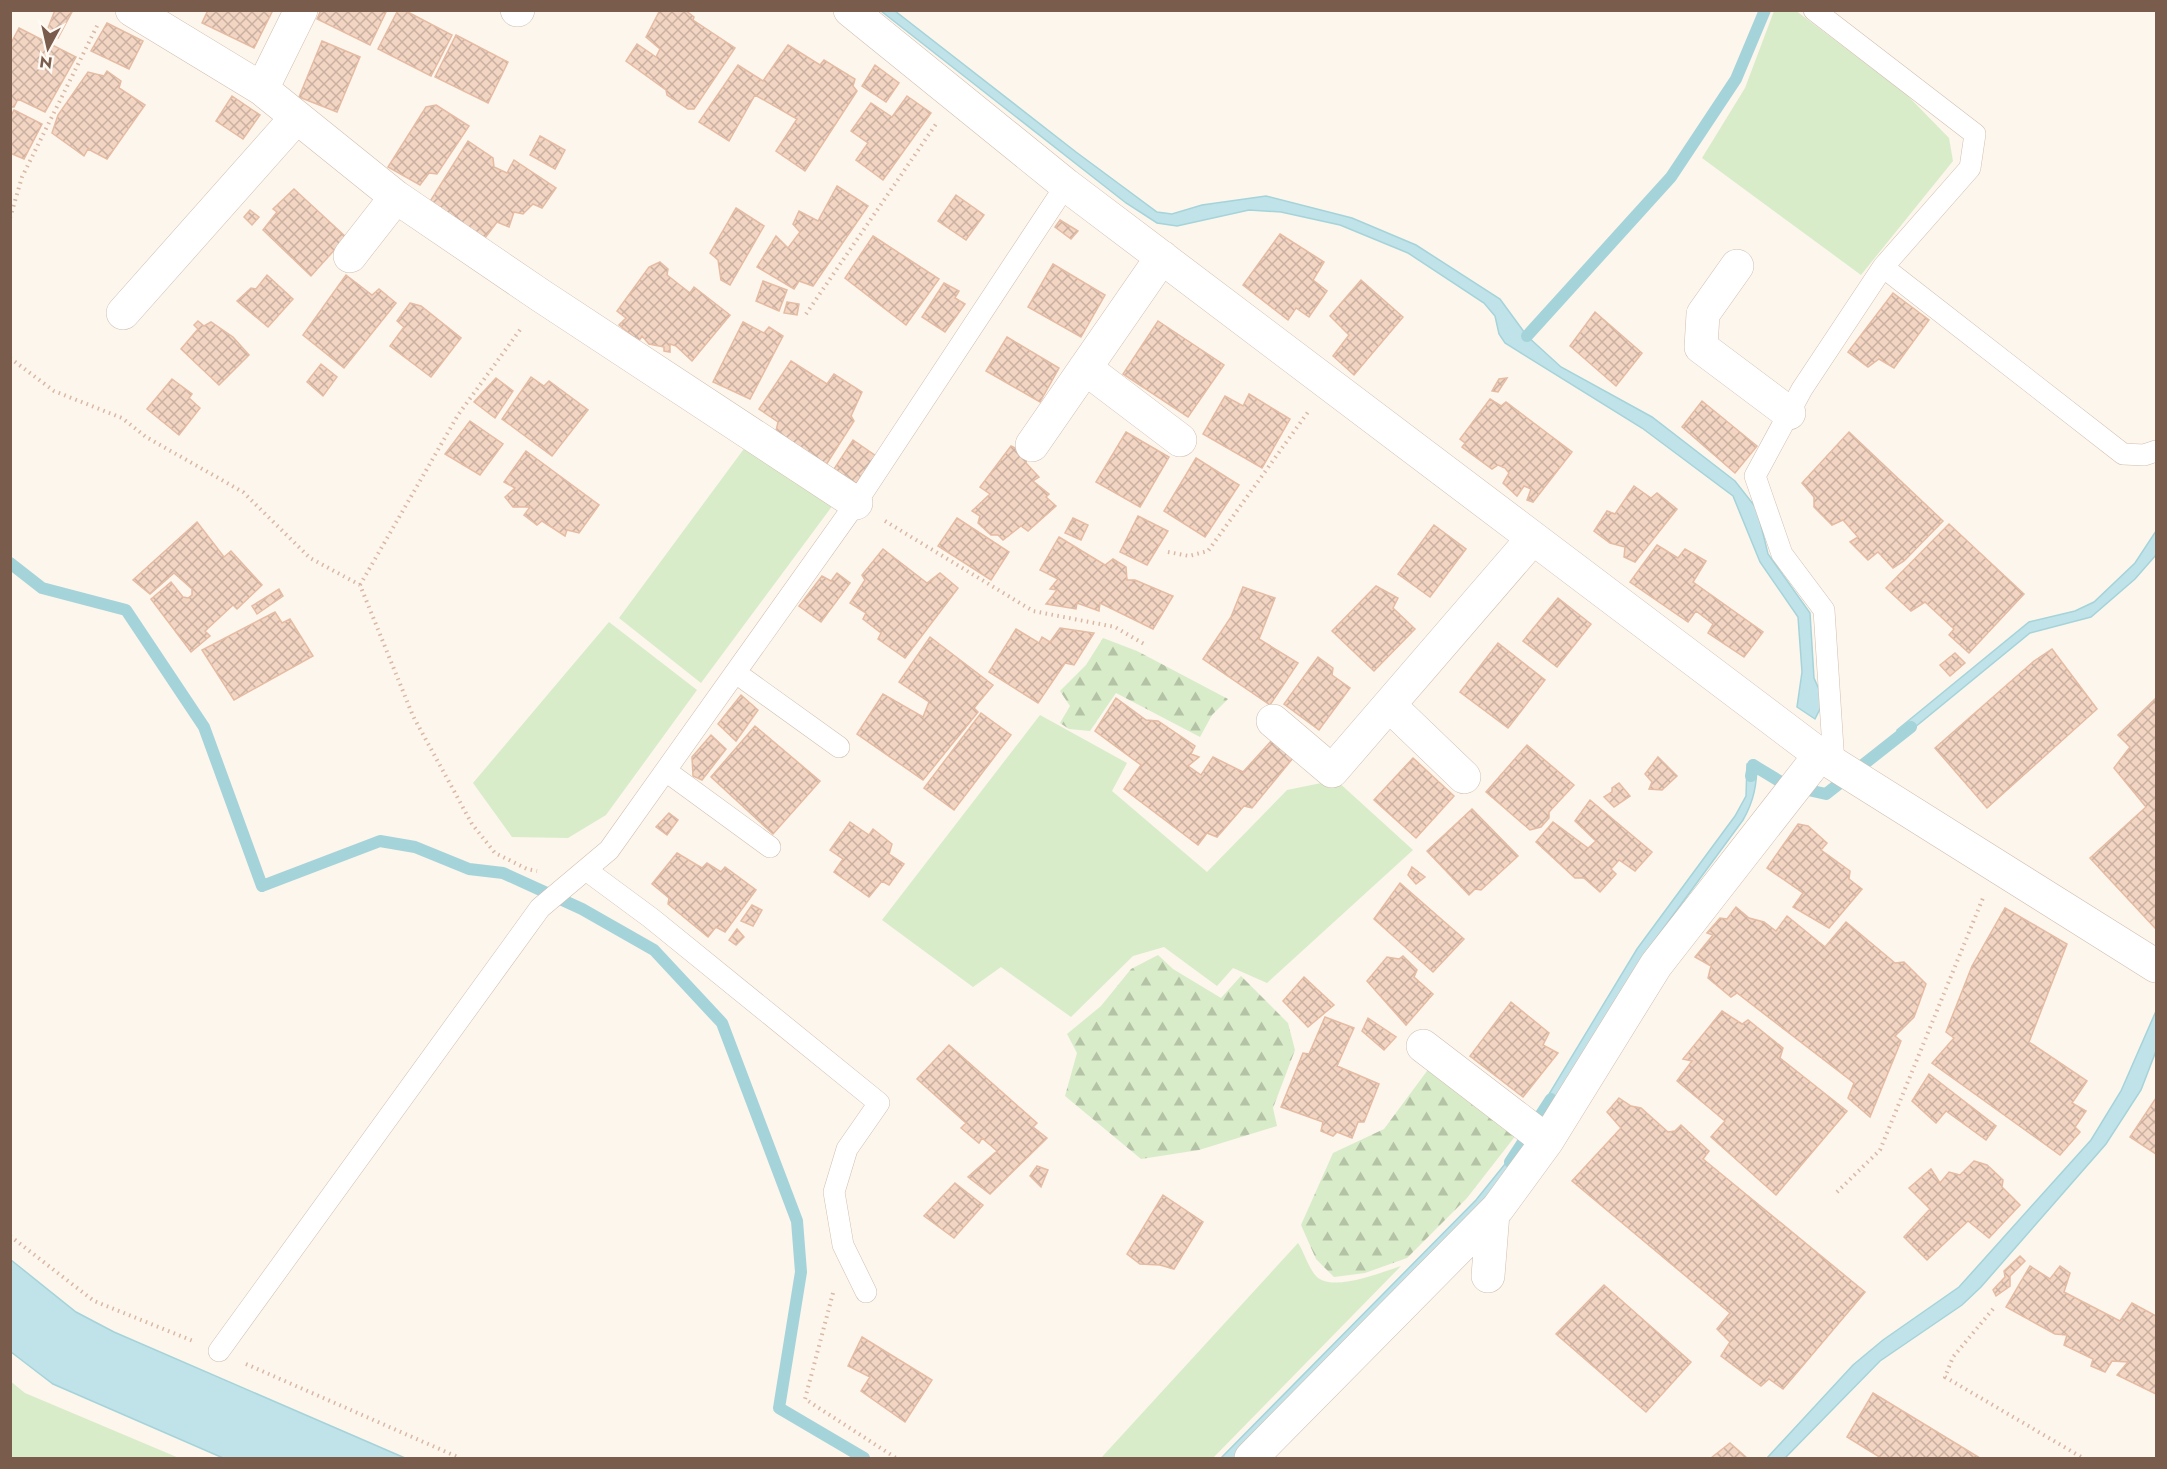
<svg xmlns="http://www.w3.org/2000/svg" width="2167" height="1469" viewBox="0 0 2167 1469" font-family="Jost,sans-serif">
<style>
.green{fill:#d8ecc9}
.forest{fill:url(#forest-firs)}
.water{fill:#bfe3e8;stroke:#a5d3da;stroke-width:1.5}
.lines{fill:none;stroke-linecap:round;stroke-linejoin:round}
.stream{stroke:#a5d3da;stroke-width:12}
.building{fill:url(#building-cross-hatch);stroke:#e6bba3;stroke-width:1.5}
.service-casing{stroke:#d1beb0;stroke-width:22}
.minor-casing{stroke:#d1beb0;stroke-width:34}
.path{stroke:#d9b8a5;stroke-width:4;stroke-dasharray:1.5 4.5;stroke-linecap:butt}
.service{stroke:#fff;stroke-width:21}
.minor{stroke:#fff;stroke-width:33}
</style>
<defs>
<pattern id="forest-firs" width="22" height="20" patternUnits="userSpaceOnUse" patternTransform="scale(1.5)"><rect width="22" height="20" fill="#d8ecc9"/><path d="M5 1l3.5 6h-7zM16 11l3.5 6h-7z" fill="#b4c2a5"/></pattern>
<pattern id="building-cross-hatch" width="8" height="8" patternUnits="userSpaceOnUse" patternTransform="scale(1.5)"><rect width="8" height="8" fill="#f3d5c3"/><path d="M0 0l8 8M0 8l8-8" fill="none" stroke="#cab0a1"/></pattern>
</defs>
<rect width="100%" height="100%" fill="#fdf6ec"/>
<!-- green -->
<path class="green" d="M1795,10L1906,94L1949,138L1953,161L1861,275L1702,158L1745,88L1774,11Z
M746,446L833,505L701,683L619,618Z
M609,622L697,690L606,815L568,838L512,837L473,783Z
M1040,715L1127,763L1112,791L1207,872L1287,790L1336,780L1413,850L1267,983L1233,968L1217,986L1164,947L1133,956L1071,1017L1001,967L973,987L882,920Z
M1298,1243C1304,1252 1308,1267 1316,1276C1332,1293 1382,1272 1401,1266L1213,1458H1101Z
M10,1381L25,1393L179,1458H11Z"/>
<!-- forest -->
<path class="forest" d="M1103,638L1137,651L1228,699L1212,715L1200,737L1116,693L1090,731L1069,729L1060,723L1070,706L1060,691L1086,665Z
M1158,955L1173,969L1221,998L1241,976L1288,1023L1295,1050L1273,1108L1277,1126L1199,1150L1141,1159L1065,1096L1077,1053L1067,1034L1101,1006L1131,969Z
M1430,1067L1520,1130L1467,1198L1407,1258L1365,1273L1334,1277L1316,1259L1301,1225L1333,1153L1384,1129Z"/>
<!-- water -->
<path class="water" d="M881,11H895L1076,152L1157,212L1172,214L1202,205L1266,196L1352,218L1416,245L1500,299L1527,336L1561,367L1652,417L1735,481L1757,509L1768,554L1810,613L1814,678L1824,701L1815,719L1797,707L1802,672L1798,617L1760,562L1733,496L1642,428L1505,343L1499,334L1495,316L1484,303L1408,253L1340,225L1281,212L1249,210L1177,226L1157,223L1126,203Z
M2156,531V555L2135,579L2091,617L2030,633L1898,741L1897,730L2029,622L2075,611L2094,602L2135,563Z
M1757,762C1757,784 1754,801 1743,820L1646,952L1546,1113L1540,1109L1637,949L1735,816L1746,796L1747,764Z
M2156,1011V1051L2141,1090L2106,1144L1981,1287L1962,1305L1880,1361L1785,1458H1767L1853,1365L1883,1340L1959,1287L2091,1140L2121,1091Z
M1517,1149L1521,1153L1488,1199L1236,1458H1221L1476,1200Z
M11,1260L76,1312L114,1332L405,1458H223L53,1384L11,1352Z"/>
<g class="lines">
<!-- stream -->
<path class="stream" d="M1527,336L1671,177L1736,79L1765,10
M10,563L42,588L126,610L204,727L262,886L380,841L415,847L469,869L503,873L582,909L654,950L722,1023L797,1221L801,1272L779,1408L864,1458
M1751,776L1753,765L1786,785L1826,794L1911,727
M1510,1162L1551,1099"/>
</g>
<!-- building -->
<path class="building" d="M55,10H73L58,38L46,33Z
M208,10H273L254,48L202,23Z
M321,10H387L370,45L317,19Z
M398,10H404L452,35L431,76L378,49Z
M660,10H685L694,17L693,20L735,48L694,109H688L667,95L666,90L626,61L637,44L656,57L660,49L646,37Z
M107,23L143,41L129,69L91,51Z
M19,28L76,57L45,112L18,99L14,107H10V45Z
M456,35L508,62L488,103L435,77Z
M322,41L360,57L337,112L299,97Z
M788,45L820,65L824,60L855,79L853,86L857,91L805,171L776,151L797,119L755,95L729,141L699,122L738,65L763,81Z
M875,65L899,83L886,102L862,86Z
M107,71L121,81L119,88L145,105L107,159L88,149L84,156L52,133L58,115L88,72L104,76Z
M232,96L260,115L243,139L216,121Z
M907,96L931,113L883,180L856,160L868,143L851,131L871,103L892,117Z
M436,105L469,126L437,174L429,173L420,185L388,167L426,107Z
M14,110L42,124L24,159L10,153V118Z
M540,136L565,150L555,169L530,155Z
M468,141L493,158L494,167L507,173L514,160L556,188L542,208L533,204L523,214L514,212L509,227L497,222L485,238L429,203Z
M837,186L868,206L813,286L799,281L794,289L757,267L776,236L788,248L800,232L793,224L799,211L818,221Z
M294,189L346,237L311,276L263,230L277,212L273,209Z
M956,195L984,215L966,240L938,221Z
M736,208L764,226L730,285L721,280L718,260L710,253Z
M250,210L259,217L252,225L244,217Z
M1060,220L1078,231L1071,239L1055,227Z
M1280,234L1324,262L1313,280L1327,291L1309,317L1296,308L1288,320L1243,285Z
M873,236L939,279L906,325L845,278Z
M660,262L668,269L667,275L690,293L694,287L730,315L692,361L676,346L670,344V352L664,351V347L649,344L642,336L639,341L619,325L626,318L617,311L649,267Z
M1053,264L1105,295L1081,337L1028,307Z
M267,275L293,299L268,327L237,301L251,288L256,289Z
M346,275L372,295L379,289L396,303L344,368L303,335Z
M1361,280L1403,317L1354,375L1333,356L1349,335L1330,316Z
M763,281L787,290L779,311L756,301Z
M944,283L959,291L955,298L965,304L945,332L922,317Z
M1893,293L1929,320L1894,368L1879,359L1868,367L1848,352Z
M787,302L799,304L797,315L784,313Z
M410,303L421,306L461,338L431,377L390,346L404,327L397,321Z
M1595,312L1642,353L1616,386L1570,346Z
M198,321L204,326L211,322L233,337L249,355L219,385L181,349L198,329L194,325Z
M1158,321L1224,365L1188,417L1123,374Z
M743,322L764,333L769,327L783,336L750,399L713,382Z
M1007,337L1059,368L1040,402L986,371Z
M791,361L827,384L834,374L862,392L851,416L854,421L826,465L776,431L778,422L759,409Z
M321,364L337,377L323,396L307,382Z
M531,377L544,386L549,381L588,410L552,456L502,419Z
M496,378L513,391L495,418L474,402Z
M1507,378L1498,392L1492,391L1499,379Z
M172,379L192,394L189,398L200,408L179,435L147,409Z
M1249,394L1290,419L1262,468L1203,434L1225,396L1243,406Z
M1490,399L1501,406L1506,402L1572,452L1533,502L1527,500L1531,489L1524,486L1517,496L1503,483L1509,473L1505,468L1498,465L1492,469L1462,447L1465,443L1460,439Z
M1702,401L1757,446L1735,473L1682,427Z
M470,421L503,444L480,475L445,454Z
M1126,432L1169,457L1140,507L1096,482Z
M1849,432L1943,521L1904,561L1893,568L1878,552L1868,560L1850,542L1858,537L1843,520L1832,525L1814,507V497L1802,483Z
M853,440L876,456L856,484L834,469Z
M1011,446L1028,454L1026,463L1039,477L1033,481L1049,494L1046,497L1056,506L1028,531L1021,526L1003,540L998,535H991L978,523L980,516L972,511L990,494L980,487Z
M526,451L599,505L579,533L567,530L565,536L542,521L537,525L524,515L530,507H513L505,497L515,488L504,482Z
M1196,458L1239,485L1205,537L1164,511Z
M1634,486L1651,498L1657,493L1677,509L1635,562L1624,557L1625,547L1610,543L1594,531L1607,511L1615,514Z
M1138,516L1168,531L1147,565L1120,552Z
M957,518L1009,552L991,580L938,546Z
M1073,518L1088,525L1081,540L1065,533Z
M197,522L224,557L231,551L262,585L237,609L233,605L205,631L210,636L191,652L151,599L171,582L183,597L188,598L192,595V589L174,573L150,594L133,580Z
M1949,524L2024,594L1969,653L1949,635L1954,629L1925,602L1911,611L1886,588Z
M1434,525L1466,549L1430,597L1398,574Z
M1059,537L1105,565L1113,559L1126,567L1127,580H1135L1173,596L1153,629L1100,603L1099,611L1077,603L1076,609L1046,604L1057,590L1050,589L1058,579L1040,570Z
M1657,545L1678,558L1685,549L1706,561L1693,582L1763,632L1744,657L1708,633L1713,624L1696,611L1688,622L1630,582Z
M883,549L927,583L940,573L958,588L905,658L878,639L881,633L863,619L866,613L850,603L865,580L862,575Z
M837,573L850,583L821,622L799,606L822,576L831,581Z
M1376,586L1398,598L1393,608L1415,629L1374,671L1332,631Z
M1243,587L1275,598L1259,639L1298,663L1270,705L1203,659L1231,617Z
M279,589L283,596L257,614L252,606Z
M1558,598L1591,624L1557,667L1523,641Z
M275,612L282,623L290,619L313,656L234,700L202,650Z
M1060,628L1094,633L1074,665L1065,663L1038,703L989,672L1016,629L1039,643L1042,637L1050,642Z
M930,637L993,685L974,708L978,712L923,780L857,734L883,694L923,717L929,702L899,682Z
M1498,643L1545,680L1508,728L1460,692Z
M2052,649L2097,709L1987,808L1935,748L2034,661Z
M1955,653L1965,663L1950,676L1940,665Z
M1318,657L1333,668L1332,675L1350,688L1319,730L1284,704Z
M741,695L758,710L736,741L718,724Z
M1116,698L1146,720L1158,721L1195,746L1191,754L1199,757L1188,766L1201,775L1213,757L1243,772L1272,740L1293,758L1252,808L1244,806L1217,837L1207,833L1198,845L1124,789L1141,765L1095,731Z
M2156,698V929L2090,858L2146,807L2114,768L2130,747L2118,735Z
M981,713L1011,735L954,810L924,788Z
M755,726L820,781L773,834L711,777Z
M711,735L726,749L702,780L693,776L692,757Z
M1527,745L1574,785L1549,812V818L1541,827L1530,830L1486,792Z
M1658,757L1677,776L1662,790L1649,789L1652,782L1645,774Z
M1413,758L1454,796L1416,838L1374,800Z
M1619,783L1630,796L1614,807L1604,797L1612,792V788Z
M1590,800L1652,852L1635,871L1619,860L1611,869L1616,874L1600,892L1584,878H1575L1536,842L1553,822L1588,848L1596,841L1575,821Z
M1472,809L1518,856L1481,890L1475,889L1469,895L1427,851Z
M669,813L678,820L667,835L656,827Z
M850,822L869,835L873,829L892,844L889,854L904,864L889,885L882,881L869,897L834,872L843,859L830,850Z
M1798,824L1808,826L1827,843L1821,850L1850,871L1849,879L1862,889L1829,928L1793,907L1803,893L1767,868Z
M677,853L702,868L707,863L721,872L725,867L756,890L725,932L716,927L708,937L668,904L669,898L652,884Z
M1412,867L1425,877L1416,884L1408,875Z
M1400,883L1464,939L1433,972L1374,919Z
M752,905L762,910L753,926L741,921Z
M1736,907L1749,918L1764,922L1776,931L1787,916L1825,947L1846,922L1895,963L1904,962L1926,984L1914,1017L1895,1036L1901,1041L1870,1117L1848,1098L1854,1083L1737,993L1731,997L1708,978L1711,966L1695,957L1713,935L1707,933L1720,918L1727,919Z
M2005,908L2067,944L2029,1042L2087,1081L2072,1103L2086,1111L2075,1127L2080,1132L2060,1155L1932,1063L1954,1038L1946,1032L1972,966Z
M737,929L744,937L736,945L729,940Z
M1403,956L1417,970L1414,977L1433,994L1406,1025L1367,981L1387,957L1399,959Z
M1304,977L1334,1005L1308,1027L1283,1001Z
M1511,1002L1549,1033L1543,1045L1558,1053L1523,1097L1470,1056Z
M1722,1011L1742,1024L1748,1020L1783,1048L1780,1058L1847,1111L1776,1195L1711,1137L1725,1121L1677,1081L1692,1061L1683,1059Z
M1325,1017L1354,1028L1337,1066L1379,1084L1364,1122H1358L1352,1138L1337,1132L1333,1136L1321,1131L1323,1122L1281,1107L1303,1053L1309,1054Z
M1368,1018L1396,1037L1384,1050L1362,1031Z
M949,1045L1037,1123L1033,1127L1047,1138L990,1194L968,1177L997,1151L982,1138L979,1143L961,1128L966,1123L917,1079Z
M1929,1074L1996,1126L1986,1140L1946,1111L1936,1123L1912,1101Z
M1619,1098L1631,1106L1641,1108L1668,1132L1675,1131L1681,1125L1709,1151L1703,1159L1865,1292L1783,1389L1769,1379L1761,1386L1721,1356L1730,1342L1717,1329L1730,1313L1572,1181L1621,1128L1607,1112Z
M2156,1098V1154L2130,1137Z
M1974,1161L1987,1165L2003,1180L2002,1187L2020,1205L1989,1238L1968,1221L1927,1260L1904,1237L1930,1209L1909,1188L1931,1169L1940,1183L1949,1172L1960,1175Z
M1037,1166L1048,1170L1041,1187L1030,1176Z
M955,1183L983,1205L954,1238L924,1216Z
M1163,1195L1203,1222L1174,1269L1160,1265L1140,1264L1127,1254Z
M2020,1256L2025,1261L2010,1276V1286L1996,1296L1993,1290L2005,1277L2004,1271Z
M2030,1266L2050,1279L2060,1266L2070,1273L2064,1292L2120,1321L2132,1303L2156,1316V1394L2117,1375L2128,1362L2112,1361L2105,1372L2091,1366L2093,1359L2064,1345L2067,1335L2055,1334L2006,1307Z
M1604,1285L1691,1362L1646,1412L1556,1334Z
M862,1337L932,1380L905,1422L861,1391L870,1377L848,1366Z
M1873,1393L1980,1458H1881L1847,1437Z
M1730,1443L1747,1458H1711Z"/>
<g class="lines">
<!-- service casing -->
<g class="service-casing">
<path id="service" d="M1814,10L1975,134L1970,168L1883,267L1802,389L1755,476L1782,554L1824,610L1834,764
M1883,267L2123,454L2144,455L2156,451
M736,673L839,747
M666,771L770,847
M586,870L651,918L879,1103L847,1149L834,1192L843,1245L866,1292
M219,1351L540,908L609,850L856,503L1066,185"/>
</g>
<!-- minor casing -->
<g class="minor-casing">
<path id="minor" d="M132,10L262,89L396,197L540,295L856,503
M517,10H518
M850,10L1066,185L1820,755L2156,966
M262,89L301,10
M350,256L396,197
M1737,266L1703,314L1701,347L1789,413
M123,313L296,118
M1085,368L1180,440
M1032,445L1162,257
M1389,705L1464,777
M1273,721L1332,771L1533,538
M1423,1046L1547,1141
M1488,1276L1493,1213
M1251,1458L1498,1208L1547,1141L1656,965L1820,755"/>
</g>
<!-- path -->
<path class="path" d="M10,218L22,177L99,22
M806,314L936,124
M10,358L54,391L122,418L146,437L243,492L310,558L360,585L413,716L472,824L495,853L527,869L537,871
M885,521L1033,611L1115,627L1144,644
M1168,552L1189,556L1208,551L1308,412
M360,585L458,415L522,327
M1837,1192L1880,1150L1983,898
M10,1236L94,1301L193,1341
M833,1293L805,1399L896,1458
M1993,1309L1953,1357L1945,1377L2083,1458
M246,1364L460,1458"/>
<!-- service -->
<use href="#service" class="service"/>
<!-- minor -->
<use href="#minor" class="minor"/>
</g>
<!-- border -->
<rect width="2167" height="1469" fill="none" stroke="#7a5c4d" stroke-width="24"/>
<!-- north arrow -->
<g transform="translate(48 48) rotate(188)" stroke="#fffaf3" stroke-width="4.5" paint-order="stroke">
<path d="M0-4.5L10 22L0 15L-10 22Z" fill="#7a5c4d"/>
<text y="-9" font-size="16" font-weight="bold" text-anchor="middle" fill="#7a5c4d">N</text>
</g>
</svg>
